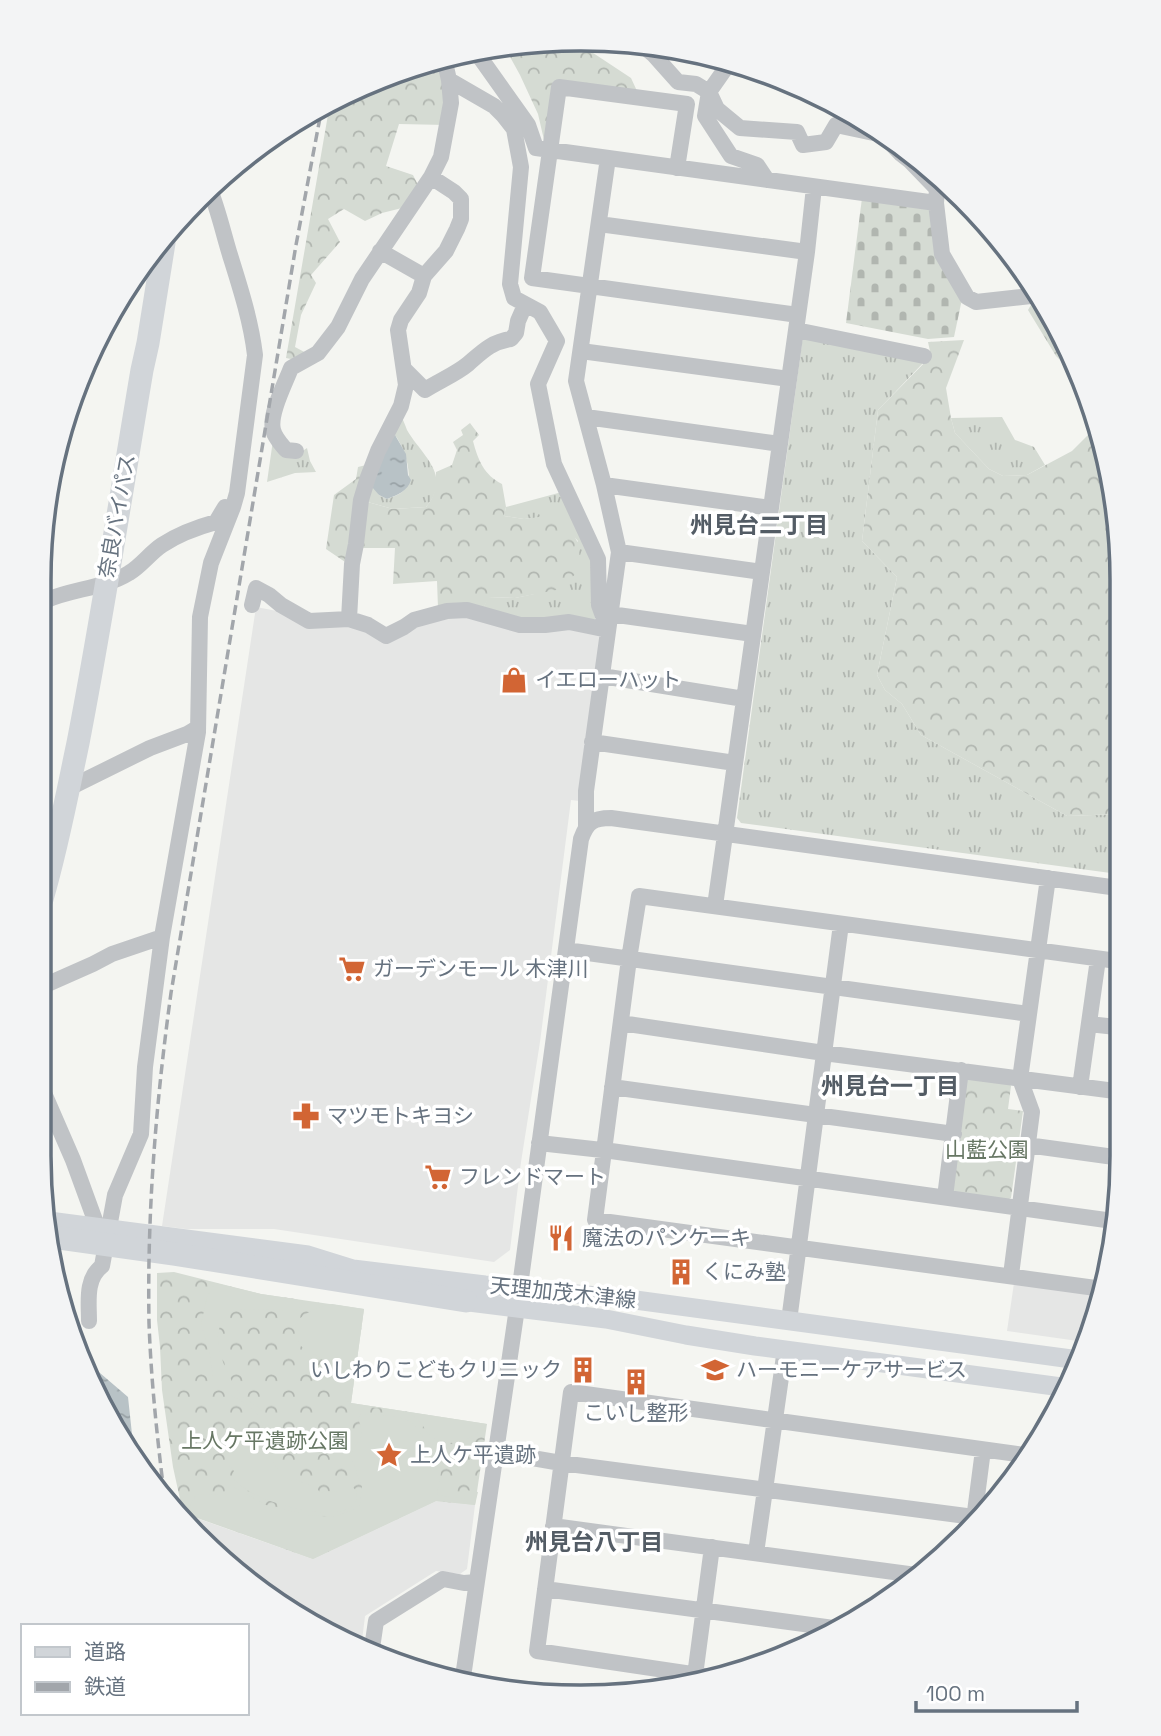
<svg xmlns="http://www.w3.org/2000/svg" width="1161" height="1736" viewBox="0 0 1161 1736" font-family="'Space Grotesk','Noto Sans JP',sans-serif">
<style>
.built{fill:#e5e6e5}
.grass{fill:url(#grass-tufts)}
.forest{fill:url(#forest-crowns)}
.cemetery{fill:url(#cemetery-stones)}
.garden{fill:#d5dbd3}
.water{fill:url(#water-ripples)}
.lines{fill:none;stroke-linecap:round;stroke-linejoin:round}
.minor{stroke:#c0c3c6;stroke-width:16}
.major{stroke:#d1d5d9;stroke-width:19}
.highway{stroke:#d1d5d9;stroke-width:23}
.rail{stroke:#a2a6ab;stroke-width:3.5;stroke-dasharray:10 5;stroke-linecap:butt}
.labels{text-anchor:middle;stroke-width:7;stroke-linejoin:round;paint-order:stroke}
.street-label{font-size:21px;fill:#66727f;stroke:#fff}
.poi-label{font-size:21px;fill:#66727f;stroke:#fff;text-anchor:start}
.park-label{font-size:21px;fill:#677764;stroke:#fff}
.neighbourhood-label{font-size:23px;font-weight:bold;fill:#535c65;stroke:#fff}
.rim{fill:none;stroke:#66727f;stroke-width:3.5}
</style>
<defs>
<pattern id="grass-tufts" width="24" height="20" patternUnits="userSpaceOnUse" patternTransform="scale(1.75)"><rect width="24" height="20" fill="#d5dbd3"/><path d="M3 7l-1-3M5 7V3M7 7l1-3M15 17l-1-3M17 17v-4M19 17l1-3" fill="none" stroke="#b1b6b0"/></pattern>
<pattern id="forest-crowns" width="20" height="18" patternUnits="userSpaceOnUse" patternTransform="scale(1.75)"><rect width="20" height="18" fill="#d5dbd3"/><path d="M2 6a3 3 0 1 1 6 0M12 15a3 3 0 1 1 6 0" fill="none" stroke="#b1b6b0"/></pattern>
<pattern id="cemetery-stones" width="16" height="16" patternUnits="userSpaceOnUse" patternTransform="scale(1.75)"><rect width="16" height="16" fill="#d5dbd3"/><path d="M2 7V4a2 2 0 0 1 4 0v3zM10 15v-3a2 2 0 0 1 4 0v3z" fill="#b1b6b0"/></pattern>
<pattern id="water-ripples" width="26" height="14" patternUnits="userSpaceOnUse" patternTransform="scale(1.75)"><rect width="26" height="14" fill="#b8c2c6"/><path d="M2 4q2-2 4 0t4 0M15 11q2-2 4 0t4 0" fill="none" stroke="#99a2a6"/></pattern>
</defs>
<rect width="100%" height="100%" fill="#f4f5f1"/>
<!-- built -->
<path class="built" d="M256,607L351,625L376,633L464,614L567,627L598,633L602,639L580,801L571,800L540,1042L521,1162L510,1250L494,1262L274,1229H186L162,1226Z
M1014,1283L1101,1294L1085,1342L1007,1331Z
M436,1501L475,1505L467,1569L460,1574L436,1571L365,1616L361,1649L250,1585L186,1516L185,1514L313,1559Z"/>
<!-- grass -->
<path class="grass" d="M803,336L925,361L878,410L862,541L897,577L877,675L885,690L902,704L921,735L1067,816L1119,814L1118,874L741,823L737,818Z
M400,414C403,419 405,425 407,430C422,456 453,475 426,507L393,509L364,501L371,478L379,495L387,499C392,497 399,495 403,491C416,479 404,447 395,435Z
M1002,417L1015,440L1034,447L1045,465L1027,475L1003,476L989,469L955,433L951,418Z
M273,440L298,454L307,448L310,461L316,472L295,473L267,482Z
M562,492L594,565L595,619L591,623L521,620L483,609L488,597L515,598L534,594L578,541L555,516L524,519L504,516L506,507Z"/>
<!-- forest -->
<path class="forest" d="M572,39L631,78L637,91L554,81L546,139L544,140L538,114L520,75L504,46Z
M440,60L446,125L399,124L386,166L413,175L420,189L402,208L382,213L365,221L344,209L328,219L340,242L311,275L316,283L301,315L295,347L308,354L296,360L286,358L330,103L373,80Z
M1032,303L1044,304L1081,373L1084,384L1056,356L1028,310Z
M964,340L946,388L951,418L955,433L989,469L1003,476L1027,475L1072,451L1090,433L1095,418L1112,474L1122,580L1119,814L1067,816L921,735L902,704L885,690L877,675L897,577L862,541L878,410L931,356L928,342Z
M470,423L479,435L473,441C478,460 484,475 502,484L506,507L504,516L524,519L555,515C578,538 583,541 577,573L556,590L515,598L489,597L483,609L438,608L437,581L393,584L395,548H358L364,501L393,509L426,507C436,495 436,487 436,472L452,465L457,450L453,442L463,435L461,430Z
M370,464L348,564L326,549L334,495L356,479L358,467Z
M971,1076L1008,1081L1011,1086L1008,1109L1023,1111L1011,1198L1005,1201L955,1194L951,1189L966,1080Z
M174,1272L261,1294L364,1309L351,1403L487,1424L475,1505L436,1501L313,1559L183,1513L173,1467L162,1390L160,1347L157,1320V1273Z"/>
<!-- cemetery -->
<path class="cemetery" d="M862,198L927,208L932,211L962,299L954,337L928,339L846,323Z"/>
<!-- garden -->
<path class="garden" d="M215,1283L261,1294L295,1299L302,1301L301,1307L296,1311L289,1313L277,1309L236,1310C207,1324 219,1356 230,1377C233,1384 237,1391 242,1396C249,1402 258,1405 263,1413C268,1420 269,1426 271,1434L263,1432C265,1408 236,1400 219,1388L214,1383L209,1350L201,1324L207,1297Z
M332,1304L364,1309L351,1403L487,1424C475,1440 445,1452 429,1434C423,1427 420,1419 411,1415C398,1409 366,1407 350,1405C342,1393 338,1376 328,1365C311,1346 295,1356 295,1323C306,1312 317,1307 332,1304Z
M361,1414C376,1415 398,1414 411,1422C417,1427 420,1434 425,1439C431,1444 438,1447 445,1449L437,1495L464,1499L466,1490L478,1492L475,1505L436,1501L313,1559L188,1514L189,1507L196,1495L224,1494L230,1485L266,1505L307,1515L333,1517L353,1510L360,1505L362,1487L351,1457C357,1436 367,1444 358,1418Z
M224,1434L271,1436C270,1449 270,1463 281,1472L280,1475L292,1481L294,1479L317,1488L320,1493L325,1491L338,1492L353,1487L357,1492C357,1498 356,1503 351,1507C328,1523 245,1500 232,1476L234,1471L227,1463C230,1451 221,1443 224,1434Z"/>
<!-- water -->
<path class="water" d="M395,435L406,454L408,475L411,480C408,491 397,495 387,499L379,495L372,487L381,453Z
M68,1331H82L86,1361L128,1397L135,1462L130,1457Z"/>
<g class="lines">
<!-- minor -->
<path class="minor" d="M641,44L653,54L678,82L696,84L709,92L717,109L740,128L797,132L803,145L826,142L836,125L883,135L901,154L910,161
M474,49L528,125L536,148L936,203
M730,62L709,92L705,116L731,156L757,165L767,180
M913,155L910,161L937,189L936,203L942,254L967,297L976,302L1040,295
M677,168L687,104L559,87L532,278L798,315
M431,177L454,192L461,199V219L457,229L446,251L424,276L419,293L401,320L398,330L406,385L401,406L378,451L368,477L361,500L356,544L352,564L349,619L368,625L386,636L404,627L414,620L447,611L467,610L520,625H545L569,622L608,630L599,605L598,559L554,464L538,384L557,341L540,312L514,298L510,284L521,167L514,129L503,115L494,106L449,80
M599,224L807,252
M380,251L424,276
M796,330L924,356
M581,351L789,379
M404,369L425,390C439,381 456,374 468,364C482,352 491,342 511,339L516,333L518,321L525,305
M586,417L780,444
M296,451L286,450C281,444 275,438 273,430C269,414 285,384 291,368L318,353L338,327L362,279L431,177L441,157L451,103L449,80L444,58
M604,485L771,508
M619,552L762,572
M47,600C72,589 105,588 129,573C141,566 150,553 162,545C177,535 198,527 216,522L225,507
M252,605L256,588L269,595L281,605L309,621L349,619
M610,614L753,634
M602,676L744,699
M592,742L735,763
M69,788L150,748L187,734L197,728
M586,827V791L619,552L604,485L576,381L608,158
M715,906L807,252L814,187
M566,950L1029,1014
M41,987L93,964L112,954L162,937
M621,1023L824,1053L1115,1091
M1089,1024L1116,1027
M40,1084L73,1160L100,1234
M612,1087L954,1134
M1080,1087L1098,959
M539,1143L611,1151L1113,1221
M1027,1145L1114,1157
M945,1197L961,1070
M1011,1275L1032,1112L1020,1079L1048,878
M1103,1289L595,1220L629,959L639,896L1117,961
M89,1321C89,1302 85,1279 102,1266L115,1195L141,1134L145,1067L162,937L198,732L200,617L211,563L233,507L237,493L255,355C251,321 240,287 230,255C223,232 218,209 209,187
M789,1321L841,924
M495,1454H509L561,1463L974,1517
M553,1526L916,1575
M973,1527L983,1450
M756,1553L785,1349
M545,1589L841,1629
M371,1655L376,1621L443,1579L464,1583L477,1582
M463,1677L517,1308L581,839C587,822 593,818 611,818L1118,888
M712,1677L537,1651L571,1392L1024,1455
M694,1683L712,1547"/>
<!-- major -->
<path class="major" d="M49,1221L308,1255L353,1269L485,1285L628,1299L1079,1360
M453,1300L606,1319L686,1335L755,1346L1069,1388"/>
<!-- highway -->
<path class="highway" d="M42,899C57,848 67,795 78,743C102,619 121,494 142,370L148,343L164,243
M52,1237L174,1254L466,1301"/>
<!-- rail -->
<path class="rail" d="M164,1493C157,1436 151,1379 149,1323C147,1212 156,1102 171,993L296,245L322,107"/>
</g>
<!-- icons -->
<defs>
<g id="shop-bare" transform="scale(2.1)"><path d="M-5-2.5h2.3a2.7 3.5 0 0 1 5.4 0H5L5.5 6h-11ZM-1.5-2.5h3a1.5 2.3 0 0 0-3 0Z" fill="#d26534" stroke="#fff" stroke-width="2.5" paint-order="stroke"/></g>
<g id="supermarket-bare" transform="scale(2.1)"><path d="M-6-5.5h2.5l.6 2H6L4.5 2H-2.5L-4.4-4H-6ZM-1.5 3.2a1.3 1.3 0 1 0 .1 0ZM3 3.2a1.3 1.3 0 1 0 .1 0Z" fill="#d26534" stroke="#fff" stroke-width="2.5" paint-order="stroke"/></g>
<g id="pharmacy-bare" transform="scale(2.1)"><path d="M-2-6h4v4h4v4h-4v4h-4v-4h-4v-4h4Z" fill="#d26534" stroke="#fff" stroke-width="2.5" paint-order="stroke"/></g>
<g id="restaurant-bare" transform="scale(2.1)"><path d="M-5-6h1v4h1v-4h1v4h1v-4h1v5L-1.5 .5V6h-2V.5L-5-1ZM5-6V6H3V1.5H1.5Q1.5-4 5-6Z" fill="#d26534" stroke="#fff" stroke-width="2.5" paint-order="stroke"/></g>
<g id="building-bare" transform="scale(2.1)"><path d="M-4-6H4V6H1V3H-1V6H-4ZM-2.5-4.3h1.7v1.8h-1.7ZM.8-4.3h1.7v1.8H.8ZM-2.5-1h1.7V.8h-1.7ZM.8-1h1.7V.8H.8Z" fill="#d26534" stroke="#fff" stroke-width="2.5" paint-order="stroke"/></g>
<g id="school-bare" transform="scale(2.1)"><path d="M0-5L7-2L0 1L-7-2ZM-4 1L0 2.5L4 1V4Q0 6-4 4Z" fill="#d26534" stroke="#fff" stroke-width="2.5" paint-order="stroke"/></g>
<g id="sight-bare" transform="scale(2.1)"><path d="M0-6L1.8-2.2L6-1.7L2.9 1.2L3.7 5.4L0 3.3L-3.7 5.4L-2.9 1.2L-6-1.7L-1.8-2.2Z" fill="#d26534" stroke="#fff" stroke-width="2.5" paint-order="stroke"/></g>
</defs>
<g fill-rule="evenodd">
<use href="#shop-bare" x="514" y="680"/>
<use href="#supermarket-bare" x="352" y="969"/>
<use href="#pharmacy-bare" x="306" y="1116"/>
<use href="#supermarket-bare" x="438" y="1177"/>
<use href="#restaurant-bare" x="561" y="1238"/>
<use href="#building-bare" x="681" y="1272"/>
<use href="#building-bare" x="583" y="1370"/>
<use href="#school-bare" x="715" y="1370"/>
<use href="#building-bare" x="636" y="1382"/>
<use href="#sight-bare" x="389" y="1455"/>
</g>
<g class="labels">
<!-- street labels -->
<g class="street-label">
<text transform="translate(117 516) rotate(-80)" y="7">奈良バイパス</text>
<text transform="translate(563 1293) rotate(6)" y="7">天理加茂木津線</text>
</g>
<!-- poi labels -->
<g class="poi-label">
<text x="535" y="687">イエローハット</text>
<text x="373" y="976">ガーデンモール 木津川</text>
<text x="327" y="1123">マツモトキヨシ</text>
<text x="459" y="1184">フレンドマート</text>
<text x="582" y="1245">魔法のパンケーキ</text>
<text x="702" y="1279">くにみ塾</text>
<text x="562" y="1377" text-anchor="end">いしわりこどもクリニック</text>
<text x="736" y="1377">ハーモニーケアサービス</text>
<text x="636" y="1420" text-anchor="middle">こいし整形</text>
<text x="410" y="1462">上人ケ平遺跡</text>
</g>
<!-- park labels -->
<g class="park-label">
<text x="987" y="1157">山藍公園</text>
<text x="265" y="1448">上人ケ平遺跡公園</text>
</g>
<!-- neighbourhood labels -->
<g class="neighbourhood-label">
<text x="759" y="533">州見台二丁目</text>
<text x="890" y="1094">州見台一丁目</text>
<text x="594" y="1550">州見台八丁目</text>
</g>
</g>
<!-- crop -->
<path d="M0 0H1161V1736H0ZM580 51H581A529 529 0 0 1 1110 580V1156A529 529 0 0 1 581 1685H580A529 529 0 0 1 51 1156V580A529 529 0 0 1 580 51Z" fill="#f3f4f5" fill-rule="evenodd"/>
<path class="rim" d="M580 51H581A529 529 0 0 1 1110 580V1156A529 529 0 0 1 581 1685H580A529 529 0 0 1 51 1156V580A529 529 0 0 1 580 51Z"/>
<!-- legend -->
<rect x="21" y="1624" width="228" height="91" fill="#ffffff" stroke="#c2c7cc" stroke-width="2"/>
<rect x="35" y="1647" width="35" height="10" fill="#d1d5d9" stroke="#c2c7cc" stroke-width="2"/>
<text x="84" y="1659" font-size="21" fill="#66727f">道路</text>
<rect x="35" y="1682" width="35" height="10" fill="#a2a6ab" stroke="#c2c7cc" stroke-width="2"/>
<text x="84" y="1694" font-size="21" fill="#66727f">鉄道</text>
<!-- scale -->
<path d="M916 1701v10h161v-10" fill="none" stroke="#66727f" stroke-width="3.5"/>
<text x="926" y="1701" font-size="21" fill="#66727f" stroke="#ffffff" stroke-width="5" paint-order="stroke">100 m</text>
</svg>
